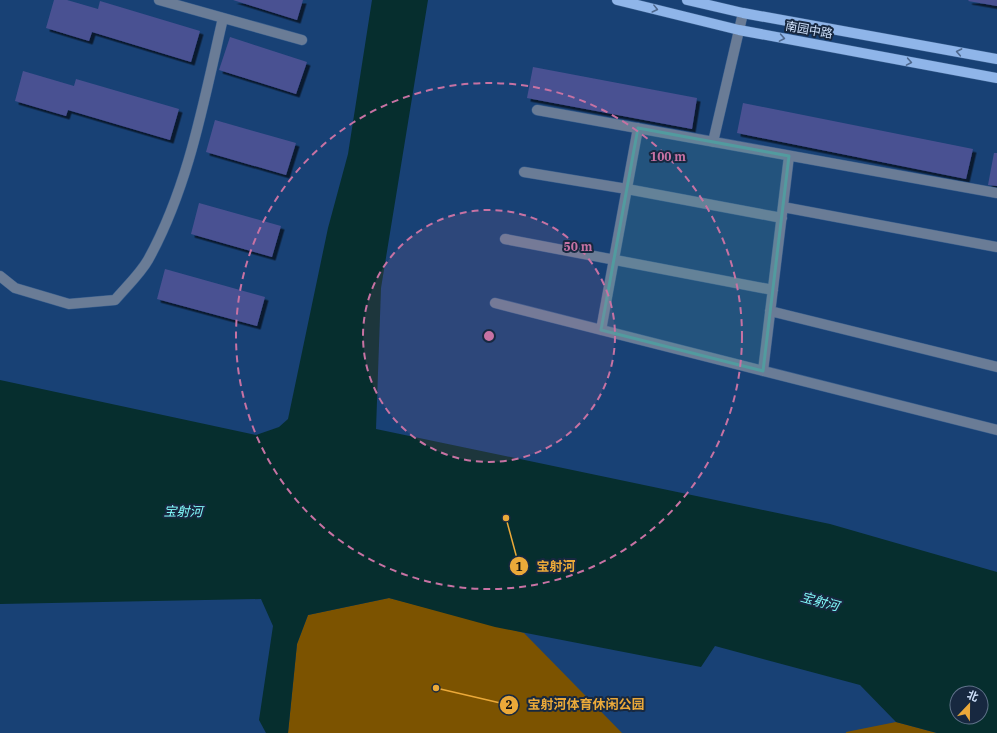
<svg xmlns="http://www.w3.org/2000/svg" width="997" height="733" viewBox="0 0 997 733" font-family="'IBM Plex Serif','Noto Sans SC',serif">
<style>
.green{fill:#7c5300}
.water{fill:#062e2e;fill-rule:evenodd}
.building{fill:#4a5192;filter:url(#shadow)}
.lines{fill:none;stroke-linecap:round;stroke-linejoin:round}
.minor-casing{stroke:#395e8d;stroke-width:11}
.major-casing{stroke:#395e8d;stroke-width:11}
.minor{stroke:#6a7c96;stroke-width:10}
.major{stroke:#8fb5e9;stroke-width:10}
.oneway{stroke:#4d678c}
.marked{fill:#529b9f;fill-opacity:0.2;stroke:#529b9f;stroke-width:3;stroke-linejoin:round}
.ring{fill:none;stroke:#c772a3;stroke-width:2;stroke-dasharray:7 5}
.labels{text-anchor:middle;stroke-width:4;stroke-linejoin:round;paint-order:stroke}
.street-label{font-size:12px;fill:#cee0fa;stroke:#172840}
.water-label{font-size:13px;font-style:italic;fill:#82fafb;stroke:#172840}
.centre{fill:#c772a3;stroke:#172840;stroke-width:2}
.ring-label{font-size:12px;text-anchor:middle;font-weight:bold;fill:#c772a3;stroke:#172840;stroke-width:4;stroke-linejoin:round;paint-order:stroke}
.leader{fill:none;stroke:#eba939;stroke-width:1.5}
.callout-dot{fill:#eba939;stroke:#172840;stroke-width:1.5}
.mark-label{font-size:12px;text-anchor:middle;font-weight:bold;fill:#111}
.callout-label{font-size:13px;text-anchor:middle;font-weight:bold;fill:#eba939;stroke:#172840;stroke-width:4;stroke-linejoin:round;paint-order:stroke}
</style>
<defs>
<filter id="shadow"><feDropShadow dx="3.5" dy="3.5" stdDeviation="0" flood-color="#0009"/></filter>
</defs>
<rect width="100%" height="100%" fill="#184175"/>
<!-- green -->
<path class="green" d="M389,598L524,633L622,733H288L297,644L308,615Z
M896,722L937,733H846V732Z"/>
<!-- water -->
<path class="water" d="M372,0H428L381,288L376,429L830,524L997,572V733H937L896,722L860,685L715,646L701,667L495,627L389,598L308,615L297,644L288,733H266L259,720L273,626L261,599L0,604V380L256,435L279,427L288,419L328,228L348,154ZM957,693H981V717H957Z"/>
<!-- building -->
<path class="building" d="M54,0H67L98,9L100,1L200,31L191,62L92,32L89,41L46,28Z
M233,0H303L297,20Z
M969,0H997V6L968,1Z
M230,37L307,62L296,94L219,70Z
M533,67L697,98L692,129L527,98Z
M23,71L74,86L76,79L179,109L170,140L68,110L66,116L15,101Z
M743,103L973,149L966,179L737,133Z
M215,120L296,143L286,175L206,152Z
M994,153H997V186L988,185Z
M199,203L281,226L272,257L191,234Z
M165,269L265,297L257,326L157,299Z"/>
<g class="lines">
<!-- minor casing -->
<g class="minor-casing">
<path id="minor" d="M159,0L302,40
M537,110L997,193
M713,142L743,13
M524,172L627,189L782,218
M783,207L997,247
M505,239L773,290
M0,276L15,288L69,304L115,300C126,287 140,274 148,260C189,186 204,100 223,18
M495,303L997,430
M770,311L997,367
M601,330L638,128
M763,371L789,156"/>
</g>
<!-- major casing -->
<g class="major-casing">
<path id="major" d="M617,0L739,30L997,78
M687,0L743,13L997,59"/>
</g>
<!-- minor -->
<use href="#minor" class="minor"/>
<!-- major -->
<use href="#major" class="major"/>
</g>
<!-- one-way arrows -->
<defs><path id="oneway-chevron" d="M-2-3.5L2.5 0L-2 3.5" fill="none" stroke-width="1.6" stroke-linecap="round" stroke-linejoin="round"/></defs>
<g class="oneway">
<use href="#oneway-chevron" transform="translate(655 9) rotate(14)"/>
<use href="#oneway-chevron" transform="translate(782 38) rotate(10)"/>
<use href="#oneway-chevron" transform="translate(959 52) rotate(-169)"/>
<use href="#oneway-chevron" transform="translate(909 62) rotate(10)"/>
</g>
<!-- marked area -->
<path class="marked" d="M638,128L789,156L763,371L601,330Z"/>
<!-- distance rings -->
<circle cx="489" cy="336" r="126" fill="#c772a3" fill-opacity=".12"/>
<g class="ring">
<circle cx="489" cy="336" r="126"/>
<circle cx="489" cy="336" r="253"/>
</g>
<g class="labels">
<!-- street labels -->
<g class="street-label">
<text transform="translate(809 30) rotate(10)" y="4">南园中路</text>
</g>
<!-- water labels -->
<g class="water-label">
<text transform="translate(183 511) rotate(1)" y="5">宝射河</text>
<text transform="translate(820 601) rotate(15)" y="5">宝射河</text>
</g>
</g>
<circle cx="489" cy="336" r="6" class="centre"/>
<g class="ring-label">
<text x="668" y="161">100 m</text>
<text x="578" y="251">50 m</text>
</g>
<!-- callouts -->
<path class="leader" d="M506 518L519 566M436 688L509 705"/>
<g class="callout-dot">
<circle cx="506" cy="518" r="4"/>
<circle cx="436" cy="688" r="4"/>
<circle cx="519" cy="566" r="10"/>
<circle cx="509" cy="705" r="10"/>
</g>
<g class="mark-label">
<text x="519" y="571">1</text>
<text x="509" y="709">2</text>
</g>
<g class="callout-label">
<text x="556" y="571">宝射河</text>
<text x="586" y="709">宝射河体育休闲公园</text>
</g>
<!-- north arrow -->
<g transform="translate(969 705) rotate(22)"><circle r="19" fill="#172840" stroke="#60728a"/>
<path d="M0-3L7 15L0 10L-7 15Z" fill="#eba939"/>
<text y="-6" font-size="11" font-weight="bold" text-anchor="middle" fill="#cee0fa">北</text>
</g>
</svg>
